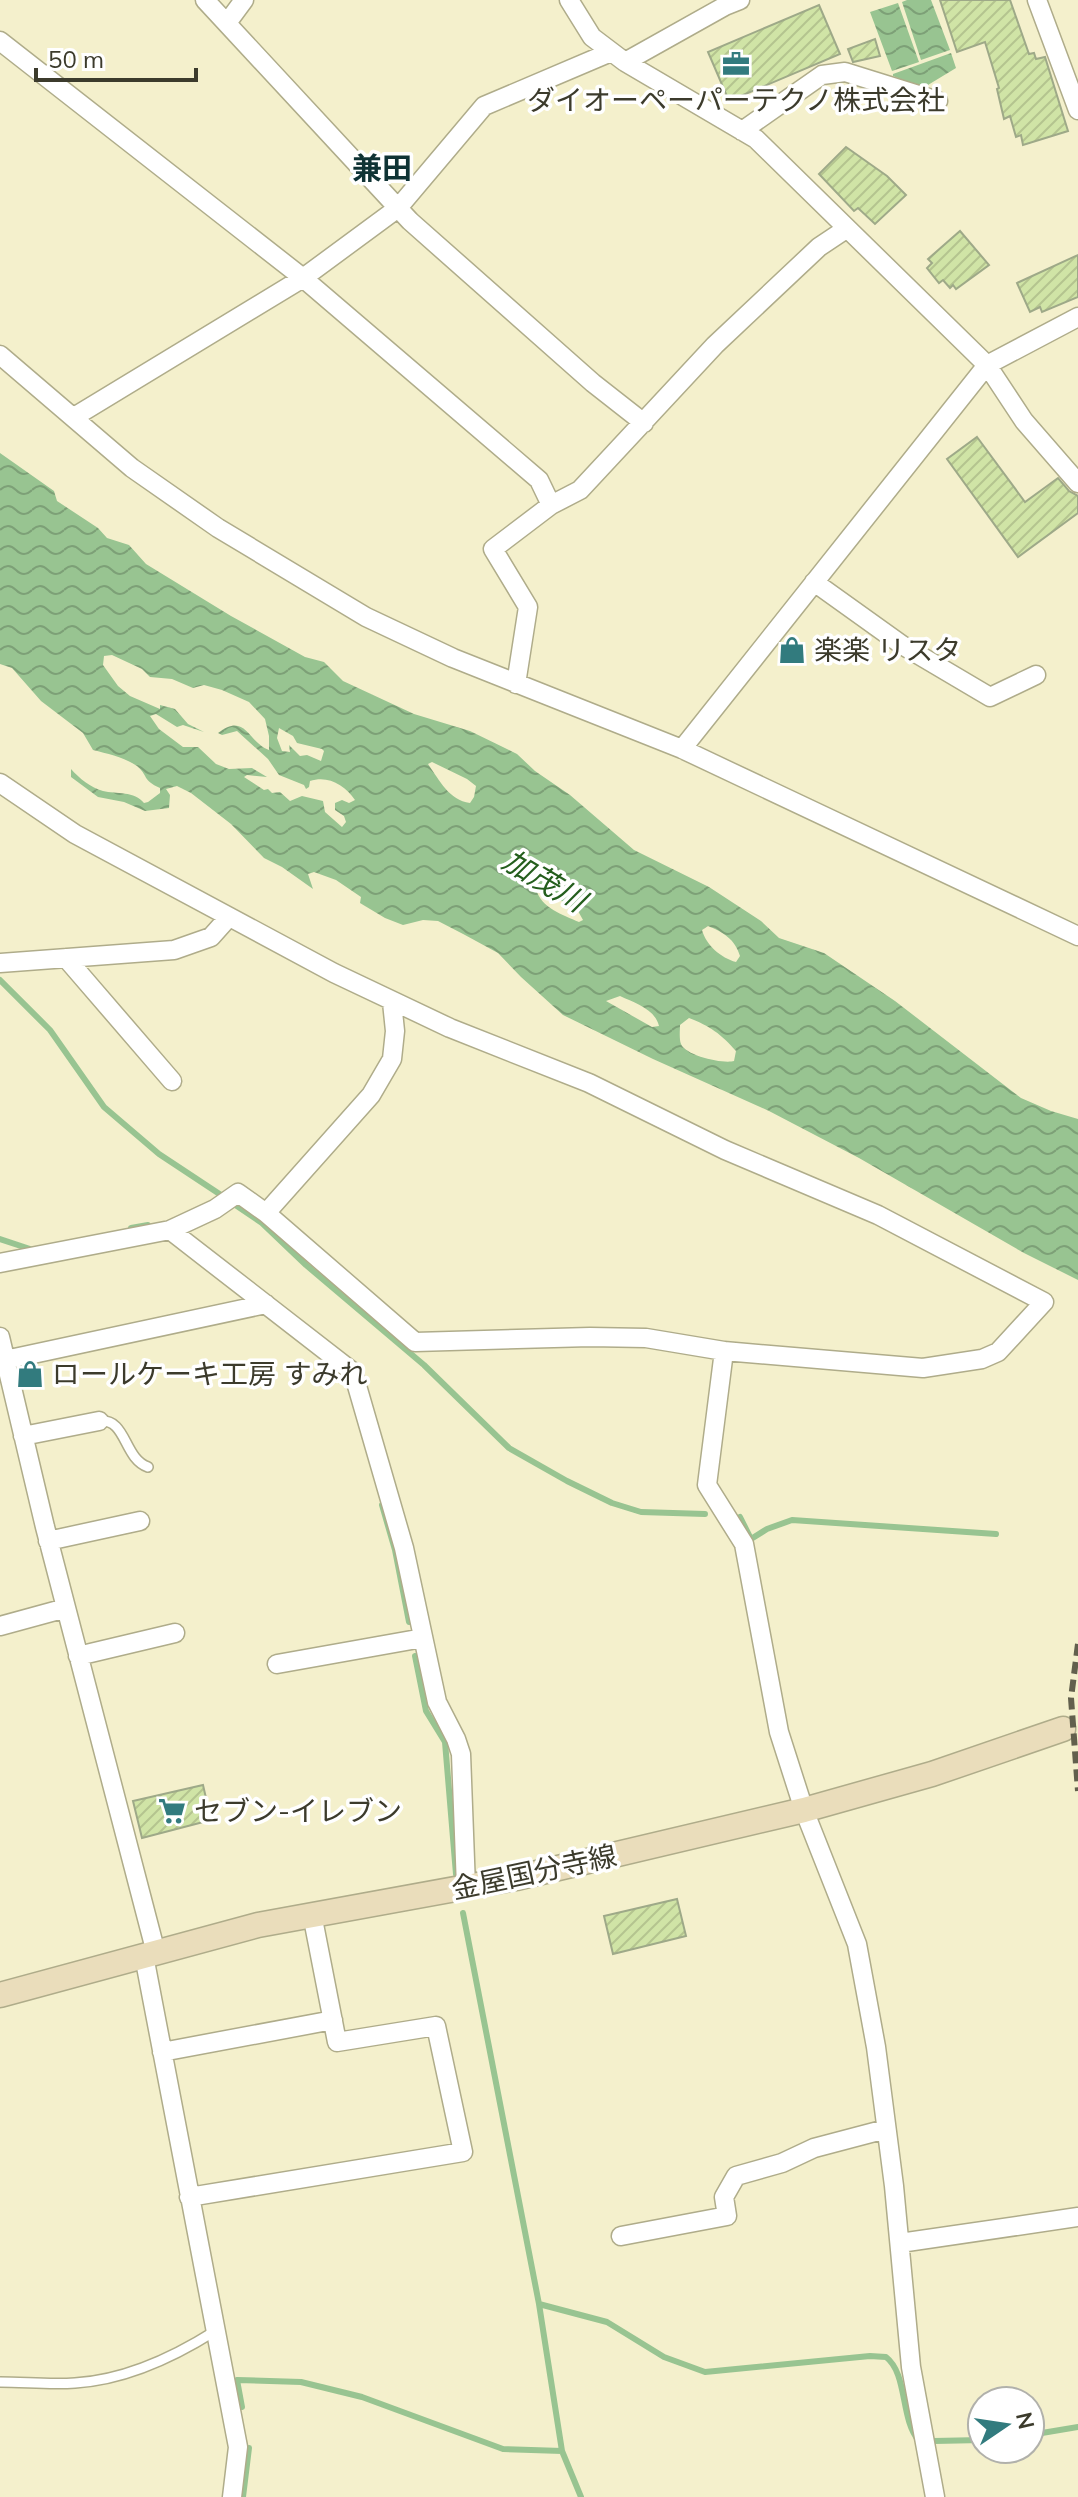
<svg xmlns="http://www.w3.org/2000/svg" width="1078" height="2497" viewBox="0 0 1078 2497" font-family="Mulish,'Noto Sans JP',sans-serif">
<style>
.water{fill:url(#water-waves);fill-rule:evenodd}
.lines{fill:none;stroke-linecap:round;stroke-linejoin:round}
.stream{stroke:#98c491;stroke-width:6}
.building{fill:url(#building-hatch);stroke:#9ea988;stroke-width:2}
.lane-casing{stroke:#afac8a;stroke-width:12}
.street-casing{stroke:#afac8a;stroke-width:21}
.secondary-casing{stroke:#afac8a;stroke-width:27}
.lane{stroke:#fff;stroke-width:9}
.street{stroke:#fff;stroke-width:18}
.secondary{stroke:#eaddbb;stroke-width:24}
.rail{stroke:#62604d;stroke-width:6;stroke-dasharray:12 6;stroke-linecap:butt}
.labels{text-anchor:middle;stroke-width:7;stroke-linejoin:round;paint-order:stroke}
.poi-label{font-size:28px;fill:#3c3b2c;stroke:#fff;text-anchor:start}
.street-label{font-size:28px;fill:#3c3b2c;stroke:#fff}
.neighbourhood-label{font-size:30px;font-weight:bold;fill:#0f3334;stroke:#fff}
.water-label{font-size:30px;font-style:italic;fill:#245e1d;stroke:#fff}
</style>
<defs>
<pattern id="water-waves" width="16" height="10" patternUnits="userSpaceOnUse" patternTransform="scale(2)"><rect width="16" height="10" fill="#98c491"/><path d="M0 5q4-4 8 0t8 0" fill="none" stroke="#7da077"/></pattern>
<pattern id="building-hatch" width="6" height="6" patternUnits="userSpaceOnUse" patternTransform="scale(2)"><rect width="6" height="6" fill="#d0e4a6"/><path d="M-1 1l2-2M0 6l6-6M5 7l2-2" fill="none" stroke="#b4c48f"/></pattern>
</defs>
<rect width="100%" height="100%" fill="#f4f0cc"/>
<!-- water -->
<path class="water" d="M907,0H931L950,50L921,60L902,2Z
M898,3L919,62L892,71L870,12Z
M951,53L956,68L923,88L893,76V74Z
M0,453L54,491L57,501L98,528L107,538L129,545L146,564L231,616L305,657L324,662L343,681L414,714L470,731L517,754L535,771L570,795L634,850L709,887L761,921L779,938L824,953L895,1001L1021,1098L1051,1111L1078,1119V1280L1024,1253L859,1158L769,1111L653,1059L563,1015L521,977L498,953L465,935L438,921L423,920L403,925L385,918L360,903L361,897L336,880L314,872L308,874L313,889L282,867L264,858L231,824L191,793L177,786L166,789L170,795L169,808L145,811L124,802L98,797L71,777V769C79,778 91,788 103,791C116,794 135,791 144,803L148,802L160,793V788C142,780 148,775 137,766C124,757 108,754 93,750L83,733L41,701L12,668L0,664ZM112,655L142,669L150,677L172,679L193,688L204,685L222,690L249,702L265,719L269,736V750C248,743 246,711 218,733L222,735L237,731L268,759L279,775L304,785L306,789L309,787L310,781C328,775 345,785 355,800L349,803L342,800L335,803V810L344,816L346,822L342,827L325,812L323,801L302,796L290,801L280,792L272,793L268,789L264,790L244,777L247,775L267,777L252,768L229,769L216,764L198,747H183L159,729L150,716L156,714L177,727L183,725L204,732L188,724L175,709L160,705V709L130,696L118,686L103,665L104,656ZM279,728L293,736L297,743L322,749L324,751L321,761L307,755L300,756L289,745L290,752L282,751L277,738ZM432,762L467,779L476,786L474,797L470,803C449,800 440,781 428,764ZM536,889H542L578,911L583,920L579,922C563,915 541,908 536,889ZM708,926C723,932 735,939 740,956L736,962C721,958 706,945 702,930ZM620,996C635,1003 655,1009 659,1026L652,1027L606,1001ZM689,1018C710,1026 721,1034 736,1051L734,1061C723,1064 686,1056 681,1044C679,1039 680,1030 680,1025Z"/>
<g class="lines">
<!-- stream -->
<path class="stream" d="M0,980L50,1030L104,1107L159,1154L221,1195
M234,1204L262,1223L306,1265L424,1365L509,1448L567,1481L612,1503L641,1512L705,1514
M131,1228L148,1225
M0,1239L30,1249
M382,1505L395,1550L409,1622
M740,1517L751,1539L767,1529L792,1520L996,1534
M415,1656L426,1711L445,1742L456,1874
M463,1913L539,2304L607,2322L664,2357L705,2372L870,2356L886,2357C908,2374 900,2419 919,2441
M539,2304L562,2451L581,2497
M242,2407L237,2380L301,2382L362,2397L503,2449L562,2451
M1030,2435L1078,2427
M934,2441L982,2440
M243,2497L249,2448"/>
</g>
<!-- building -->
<path class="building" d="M940,0H1010L1029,54L1034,53L1036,59L1045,57L1068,131L1023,145L1021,135L1016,137L1010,116L1004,119L997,89L999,88L985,42L957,52Z
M819,5L840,54L729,101L708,52Z
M875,39L880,56L853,62L848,49Z
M846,147L887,176L906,195L875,224L858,208L854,211L819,174Z
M960,231L989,265L956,289L953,285L950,288L943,280L939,283L927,268L932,263L928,259Z
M1078,255V297L1042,312L1040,307L1030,312L1017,283Z
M977,437L1025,502L1058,478L1069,491L1078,496V513L1018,557L947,459Z
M203,1785L211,1820L142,1838L133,1801Z
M677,1899L686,1936L613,1954L604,1916Z"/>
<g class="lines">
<!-- lane casing -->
<g class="lane-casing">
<path id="lane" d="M99,1421C127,1418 123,1458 148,1467
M0,2382C25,2382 50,2385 75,2383C124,2380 174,2357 215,2331"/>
</g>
<!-- street casing -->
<g class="street-casing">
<path id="street" d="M205,0L410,221L593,383L644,423
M569,0L592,37L625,62L756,139L987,365L1024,421L1078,483
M1037,0L1078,110
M227,23L244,0
M0,41L303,278L539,480L551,505
M625,62L725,6L740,0
M742,131L822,75L845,72L938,101
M0,355L132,468L218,528L366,617L453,658L682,749L1078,936
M74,417L303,278L398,208L484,106L611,52
M814,582L902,645L990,697L1036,675
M516,684L528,607L493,549L551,505L580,490L715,345L819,247L846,229
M682,749L987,365L1078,317
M0,783L75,834L334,973L450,1028L589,1083L725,1150L878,1215L1044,1302L998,1352L982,1359L923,1368L724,1351L707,1485L744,1544L779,1732L804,1810L857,1944L876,2047L894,2186L911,2367L935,2497
M66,958L172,1081
M0,963L174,950L211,937L228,918
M392,1002L395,1031L392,1059L371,1095L266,1213L415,1342L590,1337L646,1338L724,1351
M170,1230L215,1209L238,1193L266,1213
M0,1263L170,1230L353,1372L404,1548L437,1702L456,1739L461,1754L466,1887
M0,1337L45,1527L156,1953
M5,1360L266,1304
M23,1436L99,1421
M48,1541L140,1521
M0,1626L66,1608
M78,1656L175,1633
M277,1664L423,1638
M144,1956L238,2447L232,2497
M162,2052L333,2020
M189,2197L463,2152L436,2026L337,2042L312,1914
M621,2236L727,2216L724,2197L736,2176L782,2163L814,2148L886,2129
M900,2243L1078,2217"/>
</g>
<!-- secondary casing -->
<g class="secondary-casing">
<path id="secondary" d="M0,1995L258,1925L516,1878L804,1810L932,1774L1063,1729"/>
</g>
<!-- lane -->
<use href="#lane" class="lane"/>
<!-- street -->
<use href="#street" class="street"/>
<!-- secondary -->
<use href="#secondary" class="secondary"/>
<!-- rail -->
<path class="rail" d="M1078,1644L1071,1698L1078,1791"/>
</g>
<!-- icons -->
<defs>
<g id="office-bare" transform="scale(2.16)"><path d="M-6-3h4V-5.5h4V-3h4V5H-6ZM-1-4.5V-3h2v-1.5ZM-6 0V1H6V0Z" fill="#327b7e" stroke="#fff" stroke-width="2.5" paint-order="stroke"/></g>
<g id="shop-bare" transform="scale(2.16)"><path d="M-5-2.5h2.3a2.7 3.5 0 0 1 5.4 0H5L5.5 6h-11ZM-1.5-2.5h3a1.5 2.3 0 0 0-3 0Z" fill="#327b7e" stroke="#fff" stroke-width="2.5" paint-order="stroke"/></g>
<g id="supermarket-bare" transform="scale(2.16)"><path d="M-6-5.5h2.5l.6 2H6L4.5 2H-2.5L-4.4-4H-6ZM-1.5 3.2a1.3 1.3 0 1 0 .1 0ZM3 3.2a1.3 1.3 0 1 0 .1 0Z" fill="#327b7e" stroke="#fff" stroke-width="2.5" paint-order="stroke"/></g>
</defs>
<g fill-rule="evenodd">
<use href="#office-bare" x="736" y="64"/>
<use href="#shop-bare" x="792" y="650"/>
<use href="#shop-bare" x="30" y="1374"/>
<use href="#supermarket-bare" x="172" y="1811"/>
</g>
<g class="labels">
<!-- poi labels -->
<g class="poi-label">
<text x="736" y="110" text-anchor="middle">ダイオーペーパーテクノ株式会社</text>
<text x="814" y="660">楽楽 リスタ</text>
<text x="52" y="1384">ロールケーキ工房 すみれ</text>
<text x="194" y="1821">セブン-イレブン</text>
</g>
<!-- street labels -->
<g class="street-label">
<text transform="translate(534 1872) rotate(-12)" y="10">金屋国分寺線</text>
</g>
<!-- neighbourhood labels -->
<g class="neighbourhood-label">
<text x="382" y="179">兼田</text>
</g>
<!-- water labels -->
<g class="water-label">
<text transform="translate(544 881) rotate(31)" y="10">加茂川</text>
</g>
</g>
<!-- north arrow -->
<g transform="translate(1006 2425) rotate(77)"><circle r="38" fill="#ffffff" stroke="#b1b1ab" stroke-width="2"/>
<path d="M0-6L14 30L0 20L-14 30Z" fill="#327b7e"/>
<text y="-12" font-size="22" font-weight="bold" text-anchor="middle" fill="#3c3b2c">N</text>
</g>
<!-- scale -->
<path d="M36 68v12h160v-12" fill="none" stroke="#3c3b2c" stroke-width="4"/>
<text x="48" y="68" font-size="24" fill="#3c3b2c" stroke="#ffffff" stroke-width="6" paint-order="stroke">50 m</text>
</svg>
